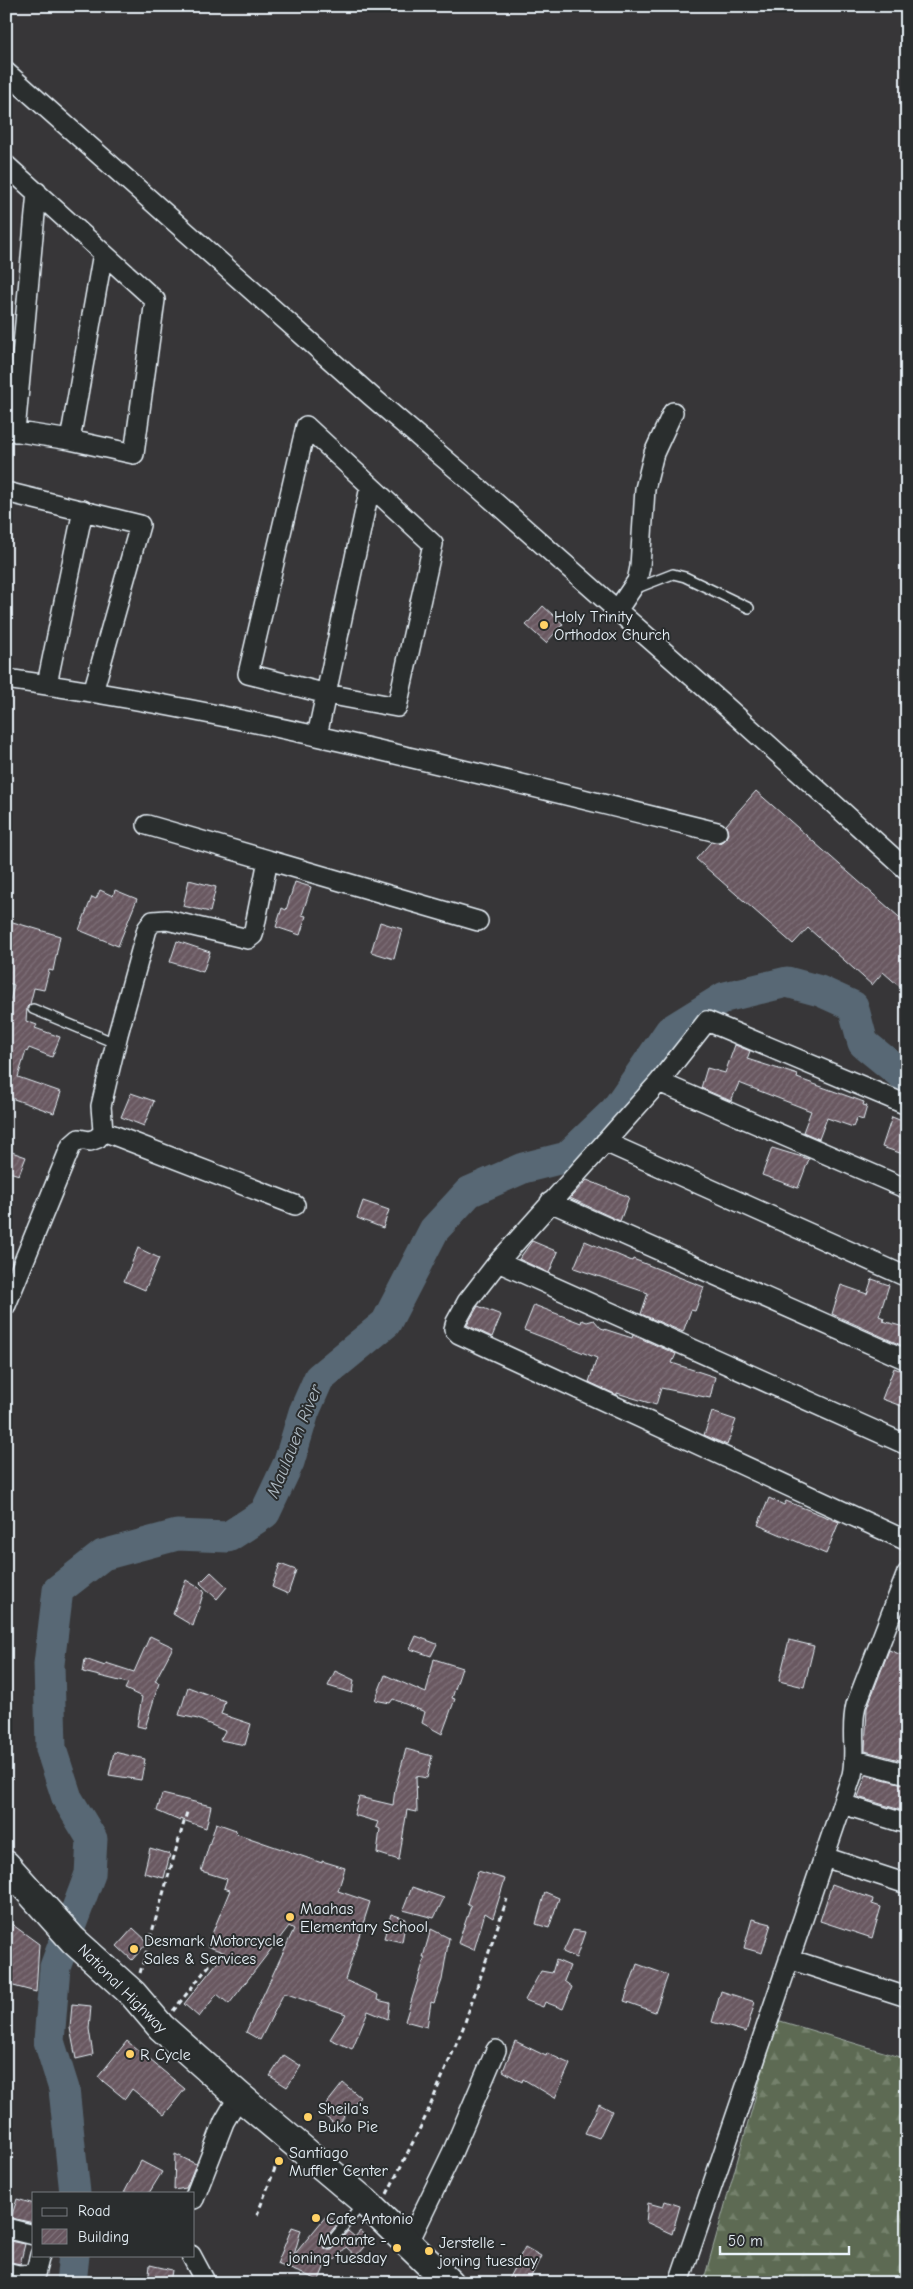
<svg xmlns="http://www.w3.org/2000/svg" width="913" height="2289" viewBox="0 0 913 2289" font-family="'Comic Neue',sans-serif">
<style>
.forest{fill:url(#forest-firs);stroke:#a2aea6}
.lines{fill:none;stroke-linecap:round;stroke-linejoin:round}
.river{stroke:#586874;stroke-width:31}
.building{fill:url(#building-hatch);stroke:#e8f1f8}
.lane-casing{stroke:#e8f1f8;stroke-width:12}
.street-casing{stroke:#e8f1f8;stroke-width:22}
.primary-casing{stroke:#e8f1f8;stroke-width:31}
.path{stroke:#e8f1f8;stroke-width:3;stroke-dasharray:5 4;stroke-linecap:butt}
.lane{stroke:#2a2d2e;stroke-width:9}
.street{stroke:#2a2d2e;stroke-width:19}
.primary{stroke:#2a2d2e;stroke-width:28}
.poi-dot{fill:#ffd166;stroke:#2a2d2e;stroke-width:2}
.labels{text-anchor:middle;stroke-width:4;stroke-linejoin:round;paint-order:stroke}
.poi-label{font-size:16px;fill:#e8f1f8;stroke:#2a2d2e;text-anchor:start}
.street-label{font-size:16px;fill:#e8f1f8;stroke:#2a2d2e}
.water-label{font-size:18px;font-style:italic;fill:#aebac3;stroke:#2a2d2e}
</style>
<defs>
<pattern id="forest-firs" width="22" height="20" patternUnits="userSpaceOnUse" patternTransform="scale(1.25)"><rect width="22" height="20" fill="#5d6b53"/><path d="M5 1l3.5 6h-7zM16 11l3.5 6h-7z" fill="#74816c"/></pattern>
<pattern id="building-hatch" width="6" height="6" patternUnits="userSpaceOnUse" patternTransform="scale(1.25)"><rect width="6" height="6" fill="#695861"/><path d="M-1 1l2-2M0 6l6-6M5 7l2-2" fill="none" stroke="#7e7078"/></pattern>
</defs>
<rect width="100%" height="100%" fill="#373638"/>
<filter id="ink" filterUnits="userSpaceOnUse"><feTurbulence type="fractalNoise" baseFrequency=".02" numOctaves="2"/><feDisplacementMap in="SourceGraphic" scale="10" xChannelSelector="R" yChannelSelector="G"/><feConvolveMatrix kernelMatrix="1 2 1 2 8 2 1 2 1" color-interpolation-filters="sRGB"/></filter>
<g filter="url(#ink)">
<!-- forest -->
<path class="forest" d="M777,2020L907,2059V2283H703Z"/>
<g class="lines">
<!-- river -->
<path class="river" d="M75,2193L64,2089L49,2041L55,1967L90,1874L92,1839L67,1798L51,1749L49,1664L58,1590L103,1555L177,1535L228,1537L265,1513L289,1462L304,1412L319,1378L386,1323L434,1230L469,1192L523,1168L567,1157L615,1111L670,1031L725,997L787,982L820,991L853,1006L863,1043L901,1074L907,1075
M71,2283L74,2255"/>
</g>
<!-- building -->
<path class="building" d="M543,606L563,624L546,643L526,625Z
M756,791L907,924V993L883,972L872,985L808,928L793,944L696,859L711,842L720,843L725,839L728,834L726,825Z
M189,880L216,887L210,912L183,906Z
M295,882L311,887L302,915L306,916L300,935L276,927L282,908L286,910Z
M100,890L113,896L115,890L137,899L118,946L79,930L92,897L96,899Z
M6,920L60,936L53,971L49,970L44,990L34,988L30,1004L27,1007L26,1021L37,1025L35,1028L60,1037L52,1057L29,1048L27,1052L26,1051L18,1077L61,1092L54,1113L11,1098L9,1103H6V1059L11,1045L6,1044V1016L14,985L6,982Z
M380,922L402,929L394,959L371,952Z
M177,941L210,952L203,972L170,962Z
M735,1045L750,1051L747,1059L798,1075L797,1078L864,1102L863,1105L867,1106L863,1120L857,1118L853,1127L827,1118L819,1139L803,1132L811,1111L739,1083L731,1101L701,1088L707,1068L725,1073Z
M131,1093L154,1101L144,1126L121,1117Z
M892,1117L907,1123V1143L903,1154L882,1147Z
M772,1148L809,1159L798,1188L762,1175Z
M6,1150L26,1157L19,1175L6,1171Z
M587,1180L629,1197L620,1221L570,1198Z
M363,1201L389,1210L383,1228L357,1218Z
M532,1241L558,1252L549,1273L519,1259Z
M585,1241L632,1261L633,1259L704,1287L695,1311L691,1310L683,1332L641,1314L648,1293L574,1268Z
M138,1248L159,1258L145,1290L124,1281Z
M872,1279L889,1285L879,1316L884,1318L883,1321L907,1328L903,1346L832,1314L841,1285L867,1294Z
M534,1305L581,1323L582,1320L587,1322L594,1320L601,1328L632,1338L633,1335L676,1354L672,1363L715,1377L710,1398L661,1388L656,1405L617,1393V1395L589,1382L597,1358L524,1330Z
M478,1306L501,1315L492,1337L467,1325Z
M894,1368L907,1373V1408L882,1399Z
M712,1412L736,1420L727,1445L704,1435Z
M769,1498L784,1505L786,1501L839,1522L826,1554L758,1525Z
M280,1564L296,1570L288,1594L272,1587Z
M211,1572L227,1587L217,1599L200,1583Z
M186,1580L204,1591L193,1626L173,1614Z
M150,1636L173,1647L155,1681L159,1683L145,1728L137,1726L142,1697L125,1689L128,1683L83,1672L85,1659L105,1666L106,1663L134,1672Z
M416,1636L437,1644L431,1656L410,1649Z
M789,1640L814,1646L804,1687L779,1681Z
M889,1650L907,1657V1762L865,1751L867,1708Z
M434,1659L462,1668L452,1698L455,1699L442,1734L422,1723L425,1712L393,1699L390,1703L375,1700L385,1675L426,1693Z
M335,1671L354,1680L352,1693L328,1686Z
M188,1687L225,1701L221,1714L251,1724L245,1745L220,1740L225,1731L198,1719L179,1715Z
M406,1749L432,1756L427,1778L416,1776L417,1812L407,1810L399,1860L377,1853L380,1829L376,1827L378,1822L354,1815L359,1797L393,1805L395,1789Z
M114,1752L145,1759L141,1780L109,1775Z
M866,1775L907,1785V1812L858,1797Z
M162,1794L211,1806L206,1828L180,1819V1821L157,1811Z
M216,1823L236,1830L235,1833L322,1863V1861L345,1868L338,1891L370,1902L345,1980L378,1995L377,2000L390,2003L388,2019L368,2011L352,2049L330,2039L346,2014L284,1993L260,2040L246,2032L294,1929L289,1926L229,2004L217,1994L199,2017L184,2004L225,1953L207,1946L230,1890L224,1888L227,1879L201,1871Z
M150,1848L170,1854L164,1878L144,1873Z
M478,1871L505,1879L493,1918L485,1913L474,1950L458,1943L471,1906L467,1903Z
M832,1884L873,1899L872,1904L881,1907L872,1938L820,1921Z
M412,1887L444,1898L434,1918L403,1910Z
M545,1892L559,1898L549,1928L536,1924Z
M391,1914L406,1919L402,1942L384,1938Z
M752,1919L771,1924L762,1953L744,1948Z
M6,1920L39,1944L36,1992L6,1984Z
M133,1928L148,1942L132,1960L117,1946Z
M431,1929L449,1938L442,1980L434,2003L431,2002L427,2027L405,2021L425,1957H423Z
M573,1930L585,1932L576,1958L563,1952Z
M556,1960L570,1966L564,1981L572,1987L563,2009L545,2002L543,2007L525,2000L541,1971L552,1973Z
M637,1964L668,1975L655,2012L624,2001Z
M721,1991L755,2002L746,2032L712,2022Z
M72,2004L91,2006L89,2029L93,2055L76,2059L70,2028Z
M127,2041L185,2089L164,2115L132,2089L125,2099L98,2077Z
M515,2041L546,2056L547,2053L570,2064L555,2098L523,2079L522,2082L503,2071Z
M284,2055L301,2066L287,2087L270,2076Z
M343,2083L360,2097L337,2126L320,2112Z
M599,2104L612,2111L599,2138L585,2133Z
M175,2154L196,2164L186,2188L174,2190Z
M141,2161L162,2172L149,2193H124Z
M17,2199L34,2204V2223L11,2218Z
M665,2201L680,2206L672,2234L646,2222L648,2203L663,2207Z
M327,2215L338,2223L324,2240L323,2247L328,2250H332L348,2231L355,2237L360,2231L370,2240L356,2256L346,2247L335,2260L329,2255L319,2280L277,2264L292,2227L301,2230L294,2255Z
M6,2240L25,2244L20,2264L6,2261Z
M525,2247L541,2256L528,2283H506Z
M150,2265L172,2270L170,2283H148Z"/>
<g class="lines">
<!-- lane casing -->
<g class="lane-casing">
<path id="lane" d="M637,588L673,574L685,577L749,608
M33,1009L115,1043
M329,2244L362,2204"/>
</g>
<!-- street casing -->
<g class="street-casing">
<path id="street" d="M6,72L371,396L481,490L721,702L907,870
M6,165L155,300L134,454L70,440L6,430
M306,426L433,544L397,707L327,694L248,674Z
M15,432L37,192
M70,440L103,253
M6,492L140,525L93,692
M616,612L637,581L640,567L645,489L654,453L673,412
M6,679C246,712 482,775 717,832
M47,684L83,510
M317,736L370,487
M147,825L268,860
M659,1082L907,1189
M907,1105L707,1021L659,1082L498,1262L467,1302L456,1322L454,1329L459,1334L907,1541
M103,1131L295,1205
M605,1142L907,1277
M550,1202L907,1360
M498,1262L907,1445
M6,1305L71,1146L79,1139L90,1141L98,1138L103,1131L101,1106L118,1034L147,929L153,921L167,920L248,939L253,935L268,860L478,921
M855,1760L907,1774
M842,1804L907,1824
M824,1857L907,1884
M789,1959L907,1997
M194,2199L224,2122L239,2096
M6,2228L34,2235
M408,2244L452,2153L496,2050
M191,2255L206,2283
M6,2272L18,2275L35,2274L40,2255
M679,2283L852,1775C857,1752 850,1729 856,1705L907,1573"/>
</g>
<!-- primary casing -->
<g class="primary-casing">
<path id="primary" d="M6,1865L73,1940L133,1994L161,2027L239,2096L364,2201L449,2283"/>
</g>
<!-- path -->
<path class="path" d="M140,1973L187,1812
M173,2011L212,1962
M387,2194L425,2118L463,2028L507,1899
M257,2215L279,2158"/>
<!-- lane -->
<use href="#lane" class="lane"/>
<!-- street -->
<use href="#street" class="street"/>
<!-- primary -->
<use href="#primary" class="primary"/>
</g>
</g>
<!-- markers -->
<g class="poi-dot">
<circle cx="544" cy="625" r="5"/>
<circle cx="290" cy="1917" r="5"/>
<circle cx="134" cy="1949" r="5"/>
<circle cx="130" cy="2054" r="5"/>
<circle cx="308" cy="2117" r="5"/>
<circle cx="279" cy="2161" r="5"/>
<circle cx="316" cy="2218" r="5"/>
<circle cx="397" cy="2248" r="5"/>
<circle cx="429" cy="2251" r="5"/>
</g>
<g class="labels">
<!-- poi labels -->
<g class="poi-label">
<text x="554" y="622">Holy Trinity<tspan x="554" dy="18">Orthodox Church</tspan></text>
<text x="300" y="1914">Maahas<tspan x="300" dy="18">Elementary School</tspan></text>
<text x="144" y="1946">Desmark Motorcycle<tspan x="144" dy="18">Sales &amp; Services</tspan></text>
<text x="140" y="2060">R Cycle</text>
<text x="318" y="2114">Sheila's<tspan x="318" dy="18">Buko Pie</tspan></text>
<text x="289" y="2158">Santiago<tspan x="289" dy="18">Muffler Center</tspan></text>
<text x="326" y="2224">Cafe Antonio</text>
<text x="387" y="2245" text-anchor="end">Morante -<tspan x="387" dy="18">joning tuesday</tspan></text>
<text x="439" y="2248">Jerstelle -<tspan x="439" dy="18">joning tuesday</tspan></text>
</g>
<!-- street labels -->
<g class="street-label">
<text transform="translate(123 1988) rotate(45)" y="6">National Highway</text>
</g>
<!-- water labels -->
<g class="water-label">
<text transform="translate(294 1441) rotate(-68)" y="6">Maulauen River</text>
</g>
</g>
<!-- margin -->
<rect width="913" height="2289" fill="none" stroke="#2a2d2e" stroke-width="25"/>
<rect x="12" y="12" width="888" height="2264" fill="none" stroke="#e8f1f8" stroke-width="2" filter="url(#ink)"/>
<!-- legend -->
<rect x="32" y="2192" width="162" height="65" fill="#2a2d2e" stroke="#767b7f"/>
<rect x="42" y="2208" width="25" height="8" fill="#2a2d2e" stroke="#767b7f"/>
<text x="78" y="2216" font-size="15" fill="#e8f1f8">Road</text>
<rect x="42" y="2229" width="25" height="15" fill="url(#building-hatch)" stroke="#767b7f"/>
<text x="78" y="2242" font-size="15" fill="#e8f1f8">Building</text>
<!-- scale -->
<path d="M720 2246v8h129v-8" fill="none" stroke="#e8f1f8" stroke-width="2.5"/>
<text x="728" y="2246" font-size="15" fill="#e8f1f8" stroke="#2a2d2e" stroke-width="4" paint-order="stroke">50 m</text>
</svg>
